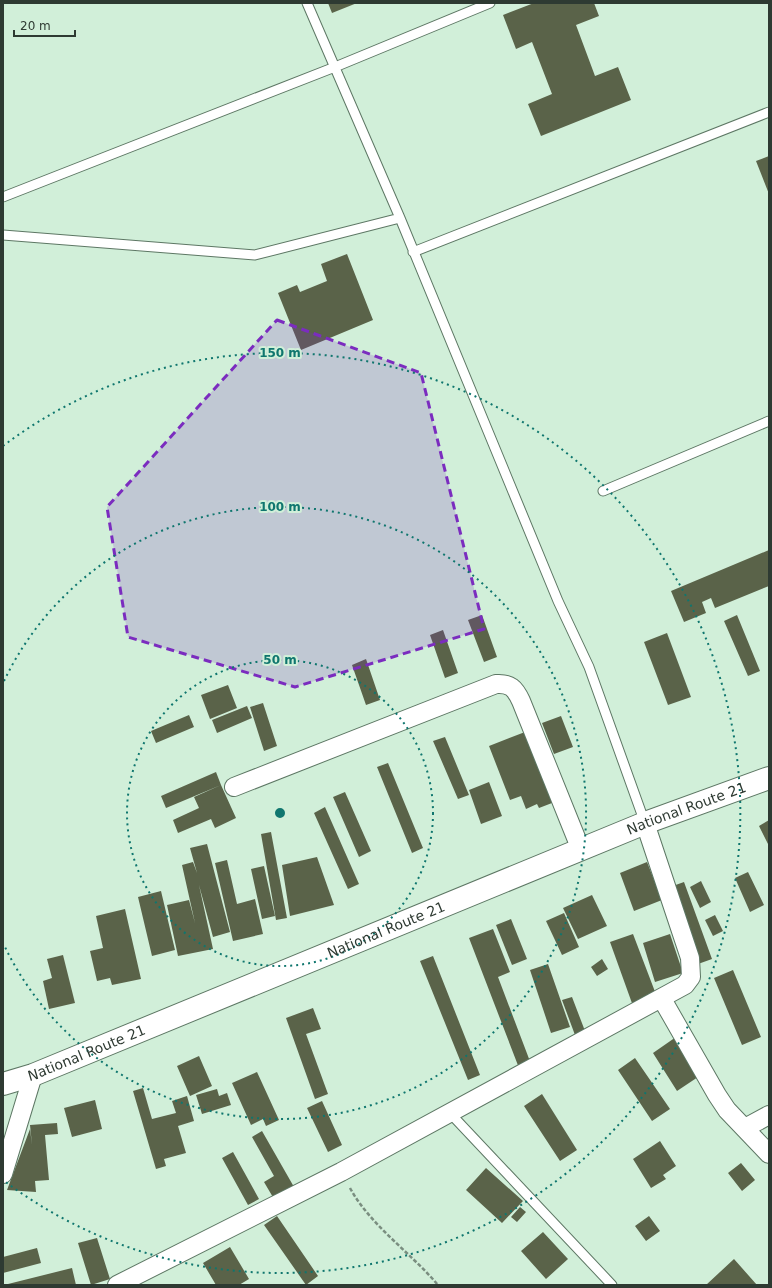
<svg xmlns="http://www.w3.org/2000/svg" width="772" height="1288" viewBox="0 0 772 1288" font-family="'DejaVu Sans',sans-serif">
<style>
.building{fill:#5a6349}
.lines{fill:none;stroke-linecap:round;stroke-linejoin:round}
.service-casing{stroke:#5d7764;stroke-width:11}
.minor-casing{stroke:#5d7764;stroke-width:20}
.trunk-casing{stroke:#5d7764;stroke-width:24}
.path{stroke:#7a8e80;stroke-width:2.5;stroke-dasharray:4 2;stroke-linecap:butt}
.service{stroke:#fff;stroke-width:9}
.minor{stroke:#fff;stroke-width:18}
.trunk{stroke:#fff;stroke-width:22}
.marked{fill:#7b2cbf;fill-opacity:0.2;stroke:#7b2cbf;stroke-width:3;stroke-dasharray:8 5;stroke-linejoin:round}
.ring{fill:none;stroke:#0f766e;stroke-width:2;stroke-dasharray:2 4}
.labels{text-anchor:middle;stroke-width:4;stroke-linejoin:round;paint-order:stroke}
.street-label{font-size:14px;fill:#2e3a32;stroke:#d1efd9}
.centre{fill:#0f766e;stroke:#d1efd9;stroke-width:2}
.ring-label{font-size:12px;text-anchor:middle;font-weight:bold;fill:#0f766e;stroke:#d1efd9;stroke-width:4;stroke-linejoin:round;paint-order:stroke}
</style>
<rect width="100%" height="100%" fill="#d1efd9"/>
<!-- building -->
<path class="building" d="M328,3H357L332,13Z
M534,3H594L599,16L576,25L595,76L618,67L631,100L541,136L528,104L552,94L532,42L516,49L503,15Z
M769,156V194L756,161Z
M347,254L373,320L301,350L278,293L297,285L300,292L327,281L321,264Z
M769,550V586L715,608L711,598L702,602L706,613L684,622L671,591Z
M482,615L497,657L484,662L468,620Z
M737,615L760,671L748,676L724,621Z
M443,630L458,673L445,678L430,635Z
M667,633L691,697L668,705L644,642Z
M366,659L380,700L366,705L352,665Z
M228,685L237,708L210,719L201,695Z
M263,703L277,746L264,751L250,707Z
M247,706L252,718L217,733L212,720Z
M189,715L194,727L156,743L151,731Z
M561,716L573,747L554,754L542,723Z
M525,732L552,803L539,808L537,804L526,809L521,796L510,800L489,746Z
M445,737L469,795L458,799L433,741Z
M388,763L423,848L412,853L377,767Z
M216,772L221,785L166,808L161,796Z
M489,782L502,816L481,824L469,790Z
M221,785L236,818L215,828L211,819L178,833L173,820L199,808L194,797Z
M345,792L371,851L359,857L333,797Z
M325,807L359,884L348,889L314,813Z
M769,820V846L759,826Z
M271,832L287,918L276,920L261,834Z
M207,844L230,932L213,937L199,885L213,949L178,956L167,905L189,900L195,923L182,865L193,862L197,873L190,848Z
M317,857L334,905L290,916L282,865Z
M227,860L237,904L255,899L263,934L233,941L215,863Z
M647,862L662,900L634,911L620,873Z
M264,866L275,916L262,919L251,869Z
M748,872L764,905L750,912L735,878Z
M701,881L711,902L700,908L690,887Z
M684,882L712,959L698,964L670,887Z
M161,891L175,950L152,956L138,897Z
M592,895L607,926L578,939L563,908Z
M125,909L141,979L112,985L110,978L97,981L90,951L103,948L96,916Z
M564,913L579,947L562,955L546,921Z
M715,915L723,931L713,936L705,920Z
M511,919L527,959L512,965L496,925Z
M493,929L510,972L498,977L531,1064L519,1068L469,938Z
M633,934L657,997L633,1006L610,942Z
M670,934L683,973L655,982L643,943Z
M63,955L75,1003L49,1009L43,981L52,978L47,959Z
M433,956L480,1075L468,1080L420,961Z
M602,959L608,969L597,976L591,967Z
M548,964L570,1027L551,1033L530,970Z
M733,970L761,1037L742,1045L714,978Z
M572,997L585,1031L575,1035L562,1000Z
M313,1008L321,1029L306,1034L328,1094L315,1099L286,1018Z
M676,1037L701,1075L677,1091L653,1053Z
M199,1056L212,1086L190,1096L177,1066Z
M635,1058L670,1109L652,1121L618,1070Z
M257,1072L279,1120L266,1126L263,1119L251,1125L232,1083Z
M143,1088L152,1119L176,1113L172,1101L187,1096L194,1121L178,1126L186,1153L164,1159L166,1166L156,1169L133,1091Z
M217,1089L219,1096L227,1093L231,1105L202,1114L196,1095Z
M542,1094L577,1150L560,1161L524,1106Z
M95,1100L102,1129L72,1137L64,1108Z
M322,1101L342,1145L328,1152L307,1108Z
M57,1123L58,1134L45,1135L49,1180L35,1181L36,1192L7,1190L30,1129L32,1145L30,1125Z
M262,1131L294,1187L274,1199L264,1182L274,1176L252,1137Z
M660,1141L676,1166L663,1175L666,1179L651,1188L633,1159Z
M233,1152L259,1199L248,1205L222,1158Z
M741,1163L755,1180L742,1191L728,1173Z
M486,1168L523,1201L502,1223L466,1190Z
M520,1207L526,1212L517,1222L511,1217Z
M277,1216L318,1276L306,1285L264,1225Z
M649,1216L660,1231L646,1241L635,1226Z
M543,1232L568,1259L546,1279L521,1251Z
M97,1238L110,1279L91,1285L78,1243Z
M230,1247L249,1279L239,1285H216L203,1263Z
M37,1248L41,1263L3,1273V1257Z
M734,1259L757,1285H706Z
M72,1268L76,1285H8V1284Z"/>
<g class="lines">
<!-- service casing -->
<g class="service-casing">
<path id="service" d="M307,3L400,218L558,601L589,667L645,823
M3,197L335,67L490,3
M3,235L255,255L400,218
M413,252L769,112
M603,491L769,421
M449,1112L612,1285"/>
</g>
<!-- minor casing -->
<g class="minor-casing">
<path id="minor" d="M234,787L496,684C510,683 515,688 521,701L581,850
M662,999L717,1095L727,1110L769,1154
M745,1128L769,1115
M3,1174L33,1075
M117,1285L341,1172L685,985L691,977L690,958L645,823"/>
</g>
<!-- trunk casing -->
<g class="trunk-casing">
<g id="trunk">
<path id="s1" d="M3,1084L33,1075L645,823L769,778"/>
</g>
</g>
<!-- path -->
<path class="path" d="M350,1188C370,1225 411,1253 438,1285"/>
<!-- service -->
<use href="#service" class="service"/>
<!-- minor -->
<use href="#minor" class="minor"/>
<!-- trunk -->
<use href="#trunk" class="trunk"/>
</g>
<!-- marked area -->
<path class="marked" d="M277,320L421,373L484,629L295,687L128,637L107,507Z"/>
<!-- distance rings -->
<g class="ring">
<circle cx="280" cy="813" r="153"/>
<path d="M4 681A306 306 0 1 1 4 945"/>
<path d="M3 446A460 460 0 1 1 3 1180"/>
</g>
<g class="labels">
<!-- street labels -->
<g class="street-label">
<text dy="5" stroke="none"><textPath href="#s1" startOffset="737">National Route 21</textPath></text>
<text dy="5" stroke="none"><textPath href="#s1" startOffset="413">National Route 21</textPath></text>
<text dy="5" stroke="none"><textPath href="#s1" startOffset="89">National Route 21</textPath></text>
</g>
</g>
<circle cx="280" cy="813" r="6" class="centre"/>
<g class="ring-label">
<text x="280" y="357">150 m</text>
<text x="280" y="511">100 m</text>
<text x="280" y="664">50 m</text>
</g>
<!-- border -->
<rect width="772" height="1288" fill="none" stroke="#2e3a32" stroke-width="8"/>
<!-- scale -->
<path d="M14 30v6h61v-6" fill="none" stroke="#2e3a32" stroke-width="2"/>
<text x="20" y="30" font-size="12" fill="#2e3a32" stroke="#d1efd9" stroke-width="3" paint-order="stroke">20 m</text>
</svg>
